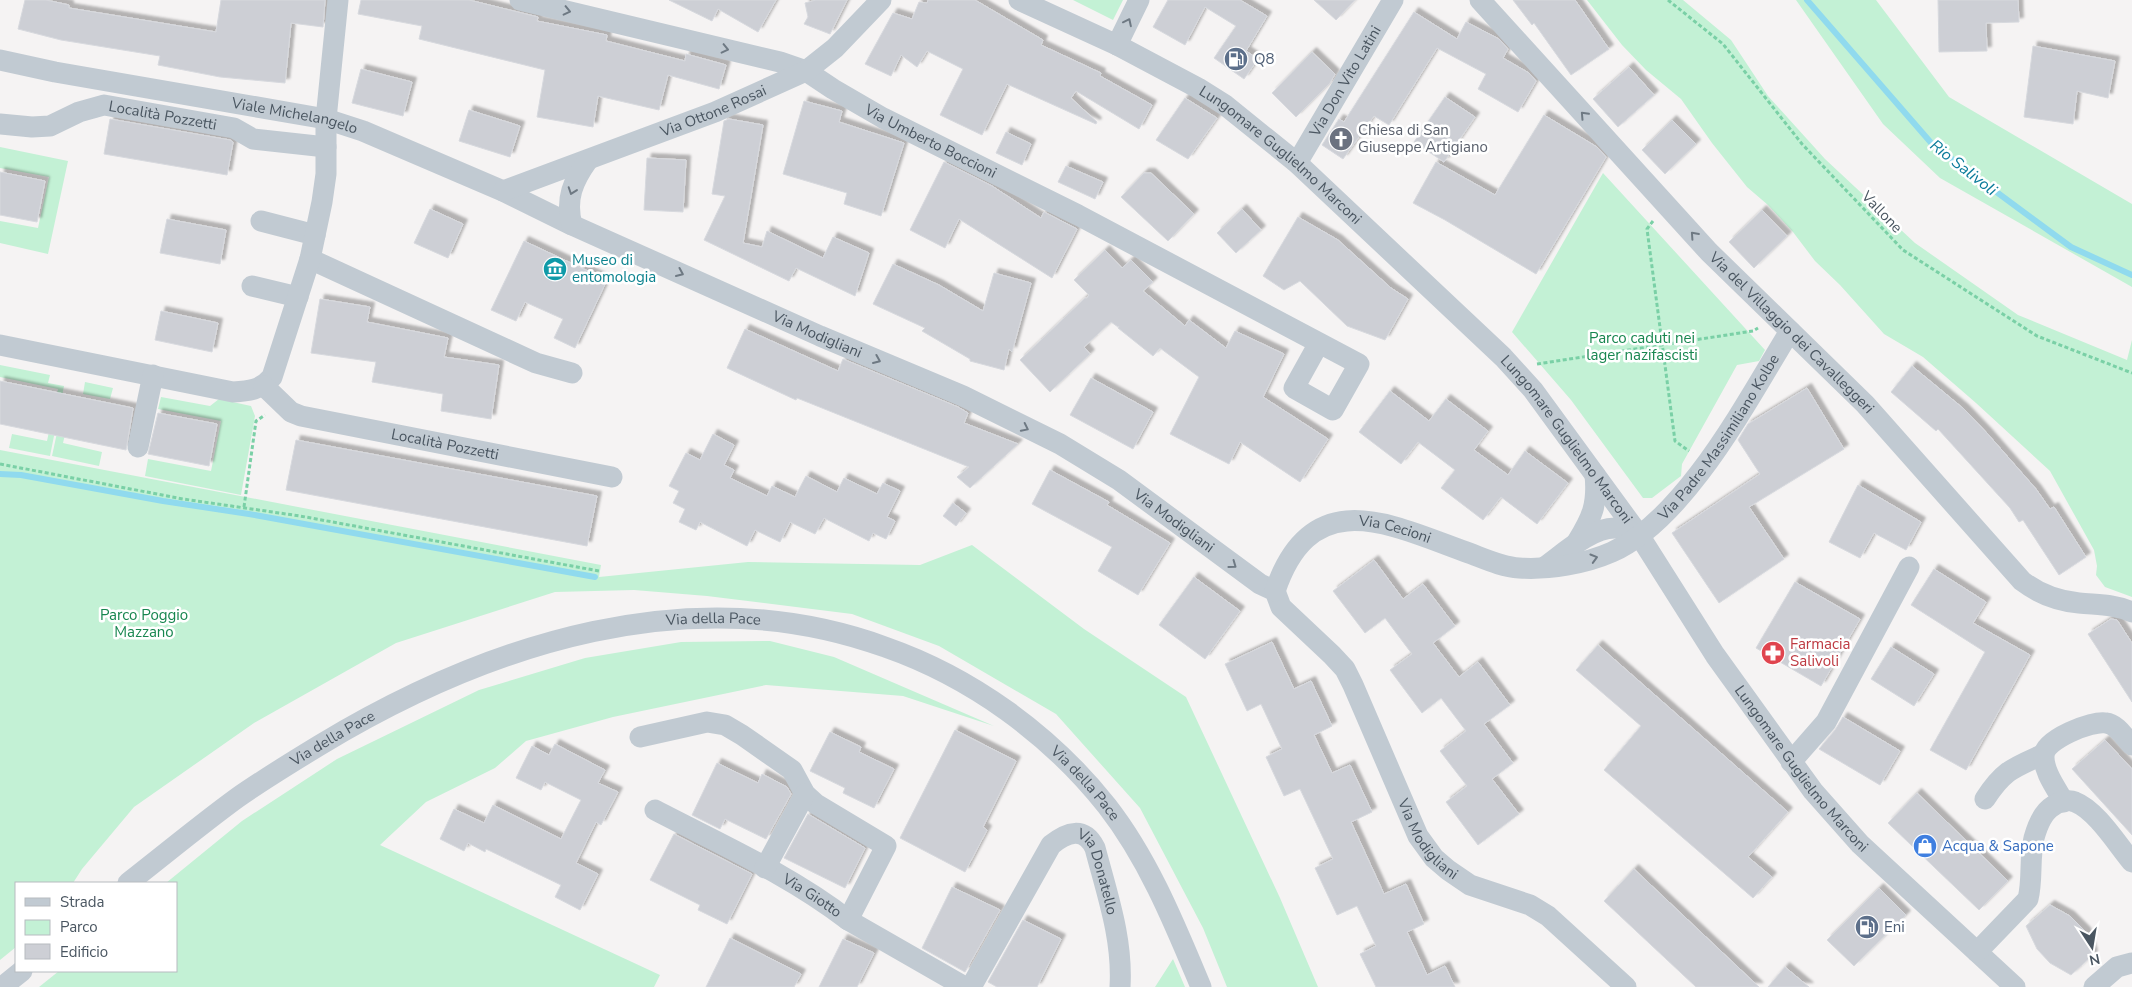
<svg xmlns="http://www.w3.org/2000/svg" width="2132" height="987" viewBox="0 0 2132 987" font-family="'Nunito Sans',sans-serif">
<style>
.green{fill:#c3f1d5}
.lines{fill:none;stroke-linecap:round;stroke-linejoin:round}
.stream{stroke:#90daee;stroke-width:6}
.building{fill:#cdcfd5;stroke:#d7d9de;filter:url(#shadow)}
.path{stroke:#7ad0a6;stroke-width:3;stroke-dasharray:4 2.5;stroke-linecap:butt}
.minor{stroke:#c1cad2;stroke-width:21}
.oneway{stroke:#6e7983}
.labels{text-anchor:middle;stroke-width:5;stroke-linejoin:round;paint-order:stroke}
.service-label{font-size:15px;fill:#4e5e75;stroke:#fff;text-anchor:start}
.street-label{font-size:15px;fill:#4a5661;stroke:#fff}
.worship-label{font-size:15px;fill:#5b616d;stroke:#fff;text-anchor:start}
.culture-label{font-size:15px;fill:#0d838f;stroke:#fff;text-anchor:start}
.park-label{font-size:15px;fill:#17864f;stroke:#fff}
.health-label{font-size:15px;fill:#be3a42;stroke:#fff;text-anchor:start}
.shop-label{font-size:15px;fill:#366cbe;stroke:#fff;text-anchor:start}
.water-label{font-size:16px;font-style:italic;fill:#0c7c9b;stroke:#fff}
</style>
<defs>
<filter id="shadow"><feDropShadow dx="4.5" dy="-4.5" stdDeviation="1" flood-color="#0004"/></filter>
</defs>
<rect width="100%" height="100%" fill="#f5f3f3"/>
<!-- green -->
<path class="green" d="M1073,0H1123L1113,20Z
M1587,0H1683L1731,40L1768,96L1825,159L1915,243L2018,315L2127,360L2132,340V597L2105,587L2096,575L2097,566L2094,550L2050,471L1976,403L1923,357L1884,334L1840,285L1815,261L1793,232L1768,205L1747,187L1712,143L1681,99L1646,70L1622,45Z
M1796,0H1876L1949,97L2132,204V287L1940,178L1883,124Z
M0,147L68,161L48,254L0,243V221L38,228L49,177L0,168Z
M1603,173L1765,350L1759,361L1737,365L1682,464L1681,476L1652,498H1643L1571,400L1512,332Z
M0,365L50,375L48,383L64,386L50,456L9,448L12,434L47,441L58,389L0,377Z
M85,382L113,388L110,399L83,394Z
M161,397L210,406L219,399L251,406L255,416L241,495L145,476L148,459L211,471L221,421L158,409Z
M58,428L66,430L63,443L102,452L99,466L52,456Z
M0,450L601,565L599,577L748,562L920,565L972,545L1084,629L1186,697L1280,898L1318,987H1227L1203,928L1140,808L1056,714L939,646L852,614L707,596L634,590L555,592L396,643L254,723L134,807L82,869L73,883H16V947L0,960Z
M770,641L834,657L994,726L903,696L766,685L613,717L526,741L495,768L426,802L380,845L660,975L654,987H39L59,971H176V883H166L242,821L337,759L479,690L585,658L681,642Z
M1173,959L1185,987H1155Z"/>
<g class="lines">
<!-- stream -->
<path class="stream" d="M1807,0L1933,145L2071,247L2132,275
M0,474L21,475L163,501L249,514L595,577"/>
</g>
<!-- building -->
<path class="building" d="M25,0H46L69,5V8L216,32L221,0H325L323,27L291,23L285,83L220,77L158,65L160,56L61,40L18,29Z
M361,0H469L538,17L537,21L607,35L606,41L685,61L686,54L726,65L719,89L668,75L659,110L598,96L593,127L537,117L545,70L419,39L422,26L358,14Z
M669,0H776L758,32L718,9L712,21Z
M816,0H847L830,34L804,24L808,17L805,3Z
M928,0H975L1043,40L1041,45L1101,73L1100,76L1152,105L1139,129L1076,91L1071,98L1097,122L1096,124L1007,84L982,135L940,115L963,69L927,51L917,67L901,55L891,76L865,64L893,13L912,19L919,2L927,3Z
M1168,0H1240L1267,16L1246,51L1258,59L1244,79L1214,58L1236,26L1205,7L1185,45L1153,27Z
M1314,0H1355L1336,20Z
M1513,0H1575L1609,49L1571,75L1534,23L1532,25Z
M1938,0H2018L2019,22L1986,23L1987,51L1939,52Z
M1414,12L1457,39L1466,22L1499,39L1508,49L1503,58L1529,73L1536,81L1518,112L1478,89L1486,74L1437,48L1389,125L1374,116L1343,159L1322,145L1339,119L1344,122Z
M2033,46L2115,61L2108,98L2077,91L2073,124L2024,117Z
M1312,52L1335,74L1330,83L1296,117L1272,93Z
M1629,67L1654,95L1618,127L1593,99Z
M361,69L412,82L403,116L352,103Z
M1445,97L1475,117L1444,162L1414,142Z
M1185,98L1217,118L1188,159L1156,140Z
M804,101L842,111L839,122L904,143L881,216L844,204L847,193L783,174Z
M469,110L520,126L510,157L459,141Z
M1544,115L1597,147L1606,157L1536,274L1445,220L1413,203L1436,162L1495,195Z
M110,119L230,140L233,142L227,175L104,154Z
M729,119L763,125L743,243L762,247L767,231L823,258L833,237L869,253L855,296L796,268L789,281L704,240L725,196L712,194L724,121Z
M1672,120L1696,144L1665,174L1642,150Z
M1006,132L1031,144L1022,165L996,153Z
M647,158L686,160L683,212L644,210Z
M944,162L992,186L1041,218L1044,212L1077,229L1052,278L959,219L945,248L910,230Z
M1066,166L1103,182L1095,199L1058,182Z
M0,172L45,181L37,222L0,215Z
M1144,173H1151L1194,214L1168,241L1121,197Z
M430,209L463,224L448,258L414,243Z
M1242,209L1261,230L1236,253L1217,233Z
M1762,210L1787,236L1754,268L1729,242Z
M1298,217L1338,240L1391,288L1408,299L1385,340L1347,326L1300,281L1284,290L1263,276Z
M167,219L226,230L220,264L160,253Z
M524,241L607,280L575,348L554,338L563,319L525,302L516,321L491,310Z
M1105,250L1122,268L1131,260L1153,282L1143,291L1185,326L1189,320L1226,348L1235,331L1284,354L1263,397L1328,439L1300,482L1240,442L1229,464L1170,434L1199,377L1160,348L1153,356L1118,328L1119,326L1118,327L1111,322L1084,347L1090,354L1050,392L1020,360L1085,298H1087L1089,295L1074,280Z
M893,264L939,285L983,311L994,273L1031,283L1012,352L1009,349L1004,370L970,361V359L922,331L925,328L873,304Z
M320,299L370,307L367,322L448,338L444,357L499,365L491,419L441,411L443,394L372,382L376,362L311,353Z
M161,311L218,323L212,352L155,340Z
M745,329L838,371L843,359L958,407L968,413L964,423L1018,444L970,488L957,477L969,467L797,398L796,400L727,368Z
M1912,366L1964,409L1986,432L2036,489L2050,509L2054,507L2086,557L2059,575L2023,520L2019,522L2010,508L1938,429L1936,431L1891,392Z
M1091,378L1153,412L1133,449L1070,415Z
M0,381L133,408L126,450L0,424Z
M1807,388L1844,449L1749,507L1784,559L1719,603L1672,533L1760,474L1738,440L1748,424Z
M1390,391L1429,421L1446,399L1488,431L1474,450L1508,475L1525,451L1568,483L1537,524L1501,497L1483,520L1441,488L1455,470L1418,442L1401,464L1359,432Z
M158,413L217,424L209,466L148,454Z
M713,434L734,445L724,465L734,470L730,478L767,496L772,486L795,497L806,476L837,492L844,478L877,494L883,483L900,491L887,517L895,521L886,539L873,533L869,541L824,518L815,534L790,522L780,542L755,530L747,546L700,522L696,530L679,522L685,509L673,503L679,491L669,486L686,453L700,460Z
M296,440L597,496L587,546L286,490Z
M1050,470L1109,502L1107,505L1170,543L1138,595L1098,571L1112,547L1032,504Z
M1858,485L1921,522L1906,550L1874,533L1860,558L1829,542Z
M953,503L966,513L956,526L943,516Z
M1374,560L1403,599L1423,584L1455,626L1433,643L1459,677L1478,662L1510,705L1484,724L1513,763L1492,779L1519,814L1478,845L1446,802L1467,786L1440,751L1466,731L1441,698L1422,713L1390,670L1412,654L1385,618L1365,633L1333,591Z
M1934,569L1986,602L1973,623L2030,655L1966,770L1930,750L1985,652L1911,605Z
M1194,577L1240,611L1205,659L1159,625Z
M1795,582L1860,619L1821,686L1756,648Z
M2111,619L2117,620L2132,643V702L2088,634Z
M1272,642L1294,689L1311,681L1332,726L1314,735L1332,773L1350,765L1372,812L1351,822L1384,894L1406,884L1424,924L1407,932L1427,975L1445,966L1455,987H1376L1360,954L1376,946L1357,906L1337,915L1315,868L1333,859L1300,789L1284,796L1266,757L1282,749L1261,704L1247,711L1225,664Z
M1598,645L1788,812L1748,857L1772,877L1753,898L1604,770L1641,726L1576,670Z
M1891,647L1934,674L1914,706L1871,679Z
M1843,717L1900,751L1880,785L1819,749L1835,730Z
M955,730L1016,761L983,827L987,830L965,872L900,838Z
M830,732L861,747L859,752L894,769L874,808L843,793L845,788L810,771Z
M2105,740L2132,769V835L2072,769Z
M555,744L605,770L598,783L618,792L601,825L596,822L576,863L598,874L580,910L555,897L561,885L486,849L485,852L468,843L464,851L440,839L454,809L484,823L493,805L561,839L581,800L545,782L541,790L516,778L532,746L549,755Z
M717,763L758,783L762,774L787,787L791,794L766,839L725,819L720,829L692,815Z
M1917,793L2008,881L1979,910L1888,823Z
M808,814L865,848L845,888L784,858Z
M674,834L752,874L727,924L698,910L700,905L650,880Z
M1634,869L1759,987H1696L1604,901Z
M952,887L1000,910L965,972L922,948Z
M1879,888L1906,915L1854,966L1827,940Z
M2050,905L2070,916L2086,932L2093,955L2071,975L2050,963L2037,949L2026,926Z
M1023,920L1061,939L1037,987H997L988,982Z
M730,938L801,974L794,987H706Z
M843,939L874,953L857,987H819Z
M1785,967L1809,987H1768Z"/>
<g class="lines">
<!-- path -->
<path class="path" d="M1668,0L1723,44L1802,144L1903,250L2037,336L2132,373
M1653,221L1647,229L1675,441L1689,451
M1537,364L1753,331L1758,328
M0,464L183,499L300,516L599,571
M244,507L256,421L265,415"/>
<!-- minor -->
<g class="minor">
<path id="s1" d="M520,0L780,62L806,71L833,89L883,118L1078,215L1359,364L1333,410L1294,388L1319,343"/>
<path id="s2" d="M1019,0L1117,45L1198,88L1225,105L1297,163L1503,357L1533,390L1639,535L1715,655L1813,791L1860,844L2015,987"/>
<path id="s3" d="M1480,0L1709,252L1865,404L2022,581C2039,594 2058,601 2079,603C2098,605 2114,604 2132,612"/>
<path d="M1117,45L1139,0"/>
<path id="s4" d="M0,60L55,72L326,119L363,131L503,191L572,225L820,336L963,396L1060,444L1119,480L1260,584L1275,591L1281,607L1332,655L1345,669L1353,685L1418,836L1434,858L1448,870L1470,885L1530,905L1548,916L1626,987"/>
<path id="s5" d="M0,124L32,127L50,126L79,112L104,105L234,128L253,139L326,147"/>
<path id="s6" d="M1297,163L1393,0"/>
<path id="s7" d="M503,191L715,112L806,71L835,48L881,0"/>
<path d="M261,221L315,235"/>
<path d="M572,225C565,199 573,181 588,160"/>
<path d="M310,259L536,363L572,373"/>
<path d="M252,286L298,297"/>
<path d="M0,345L233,392C249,391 261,390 272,377L310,259L322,202L326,174V119L338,0"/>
<path id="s8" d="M264,386L291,412L301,416L612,477"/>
<path d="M138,447L153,375"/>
<path d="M1577,542C1592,518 1598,504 1595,475"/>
<path d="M1546,566C1564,553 1592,527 1616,528C1624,528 1632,532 1639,535"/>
<path id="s9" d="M1275,591C1312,482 1391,525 1469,553C1485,559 1502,567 1519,568C1549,570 1585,564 1612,552C1686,519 1748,399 1790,331"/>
<path d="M640,737L707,722L725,725L742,735L792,770L805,794L816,804L886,846L848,920"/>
<path d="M1791,762L1826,722L1909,567"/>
<path d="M1985,799C2004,770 2013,768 2044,754"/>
<path d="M2064,802C2056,788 2043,771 2044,755C2044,740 2092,720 2106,723C2117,724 2125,738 2132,745"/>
<path id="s10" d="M655,810C720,844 790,875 848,920L965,987"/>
<path d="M765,868L805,794"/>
<path id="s11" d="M128,883C164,855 200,825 237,798C264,779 292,762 320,745C489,643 692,577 885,647C971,677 1050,734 1107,806C1149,860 1175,925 1201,987"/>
<path d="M1977,952L2028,899C2033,879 2029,858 2034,838C2037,827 2043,812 2053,806C2059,802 2068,799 2075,802C2096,810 2117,844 2132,862"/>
<path d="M2,987L22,971"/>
<path id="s12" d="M971,987L1051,845C1067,832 1084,826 1095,848C1107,894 1123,939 1120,987"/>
<path d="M2094,987L2117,967L2132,963"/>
</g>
</g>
<!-- one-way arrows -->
<defs><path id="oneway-chevron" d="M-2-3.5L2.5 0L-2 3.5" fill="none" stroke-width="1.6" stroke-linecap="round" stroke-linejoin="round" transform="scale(1.25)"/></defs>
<g class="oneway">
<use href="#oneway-chevron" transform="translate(567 11) rotate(13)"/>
<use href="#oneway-chevron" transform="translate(1128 22) rotate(-64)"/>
<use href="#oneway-chevron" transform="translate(725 49) rotate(13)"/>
<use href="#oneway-chevron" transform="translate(1584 115) rotate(-133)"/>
<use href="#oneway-chevron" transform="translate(572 191) rotate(109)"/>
<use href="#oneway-chevron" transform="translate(1694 235) rotate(-132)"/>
<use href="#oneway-chevron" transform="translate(680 273) rotate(24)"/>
<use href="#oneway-chevron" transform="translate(877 360) rotate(23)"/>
<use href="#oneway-chevron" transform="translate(1025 428) rotate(26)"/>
<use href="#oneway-chevron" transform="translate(1594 558) rotate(-16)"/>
<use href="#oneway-chevron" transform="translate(1233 565) rotate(36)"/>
</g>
<!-- icons -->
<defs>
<g id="fuel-disc" transform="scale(1.25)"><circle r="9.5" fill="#5c6f8a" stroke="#fff"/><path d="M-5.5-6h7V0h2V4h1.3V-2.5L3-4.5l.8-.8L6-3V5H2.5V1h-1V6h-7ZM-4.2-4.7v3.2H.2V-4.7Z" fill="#fff"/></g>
<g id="church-disc" transform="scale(1.25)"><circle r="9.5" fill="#6b7280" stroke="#fff"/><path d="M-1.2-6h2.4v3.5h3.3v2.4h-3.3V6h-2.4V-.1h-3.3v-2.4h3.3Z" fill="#fff"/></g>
<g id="museum-disc" transform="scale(1.25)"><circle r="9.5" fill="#0f9aa8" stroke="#fff"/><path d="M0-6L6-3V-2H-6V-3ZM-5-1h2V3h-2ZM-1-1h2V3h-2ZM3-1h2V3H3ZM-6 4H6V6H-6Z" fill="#fff"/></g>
<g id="pharmacy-disc" transform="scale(1.25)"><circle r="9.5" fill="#e0444e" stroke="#fff"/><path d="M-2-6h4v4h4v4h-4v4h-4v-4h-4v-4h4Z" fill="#fff"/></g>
<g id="shop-disc" transform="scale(1.25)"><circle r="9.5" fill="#3f7fe0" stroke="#fff"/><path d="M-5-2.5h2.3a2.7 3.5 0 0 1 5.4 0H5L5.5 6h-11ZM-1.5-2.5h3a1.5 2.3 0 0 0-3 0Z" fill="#fff"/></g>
</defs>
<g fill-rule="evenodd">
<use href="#fuel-disc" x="1236" y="59"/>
<use href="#church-disc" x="1341" y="139"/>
<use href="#museum-disc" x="555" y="269"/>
<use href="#pharmacy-disc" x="1773" y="653"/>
<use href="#shop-disc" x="1925" y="846"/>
<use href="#fuel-disc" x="1867" y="927"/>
</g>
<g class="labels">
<!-- service labels -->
<g class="service-label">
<text x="1254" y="64">Q8</text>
<text x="1884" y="932">Eni</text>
</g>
<!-- street labels -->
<g class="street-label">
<text dy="5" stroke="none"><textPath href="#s6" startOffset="95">Via Don Vito Latini</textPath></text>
<text dy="5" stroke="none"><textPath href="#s7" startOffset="225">Via Ottone Rosai</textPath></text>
<text dy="5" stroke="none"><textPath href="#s5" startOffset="168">Località Pozzetti</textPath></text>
<text dy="5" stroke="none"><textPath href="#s4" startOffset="300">Viale Michelangelo</textPath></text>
<text dy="5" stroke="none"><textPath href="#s1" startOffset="438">Via Umberto Boccioni</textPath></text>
<text dy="5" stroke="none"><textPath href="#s2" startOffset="306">Lungomare Guglielmo Marconi</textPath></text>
<text transform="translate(1882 212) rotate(46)" y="5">Vallone</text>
<text dy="5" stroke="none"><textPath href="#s3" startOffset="456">Via del Villaggio dei Cavalleggeri</textPath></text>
<text dy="5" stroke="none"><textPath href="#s4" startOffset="868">Via Modigliani</textPath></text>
<text dy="5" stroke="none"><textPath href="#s9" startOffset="541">Via Padre Massimiliano Kolbe</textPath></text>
<text dy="5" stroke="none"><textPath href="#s2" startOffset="711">Lungomare Guglielmo Marconi</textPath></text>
<text dy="5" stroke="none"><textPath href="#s8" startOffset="195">Località Pozzetti</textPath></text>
<text dy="5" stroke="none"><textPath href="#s4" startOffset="1272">Via Modigliani</textPath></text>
<text dy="5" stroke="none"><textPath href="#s9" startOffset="156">Via Cecioni</textPath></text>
<text dy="5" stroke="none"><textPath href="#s11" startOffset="655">Via della Pace</textPath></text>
<text dy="5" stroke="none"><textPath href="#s11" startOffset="251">Via della Pace</textPath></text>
<text dy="5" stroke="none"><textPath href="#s2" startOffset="1116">Lungomare Guglielmo Marconi</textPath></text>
<text dy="5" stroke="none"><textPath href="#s11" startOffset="1075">Via della Pace</textPath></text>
<text dy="5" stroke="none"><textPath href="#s4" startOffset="1692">Via Modigliani</textPath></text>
<text dy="5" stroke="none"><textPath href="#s12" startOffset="239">Via Donatello</textPath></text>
<text dy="5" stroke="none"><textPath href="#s10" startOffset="179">Via Giotto</textPath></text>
</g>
<!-- worship labels -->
<g class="worship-label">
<text x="1358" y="135">Chiesa di San<tspan x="1358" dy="17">Giuseppe Artigiano</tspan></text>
</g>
<!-- culture labels -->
<g class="culture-label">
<text x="572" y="265">Museo di<tspan x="572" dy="17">entomologia</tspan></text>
</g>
<!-- park labels -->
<g class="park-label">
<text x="1642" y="343">Parco caduti nei<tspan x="1642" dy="17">lager nazifascisti</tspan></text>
<text x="144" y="620">Parco Poggio<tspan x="144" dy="17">Mazzano</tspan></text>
</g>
<!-- health labels -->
<g class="health-label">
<text x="1790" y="649">Farmacia<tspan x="1790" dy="17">Salivoli</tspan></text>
</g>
<!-- shop labels -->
<g class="shop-label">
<text x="1942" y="851">Acqua &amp; Sapone</text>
</g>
<!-- water labels -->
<g class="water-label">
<text transform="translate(1964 167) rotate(38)" y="6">Rio Salivoli</text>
</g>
</g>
<!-- legend -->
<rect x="15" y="882" width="162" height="90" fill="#ffffff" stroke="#b7bbc0"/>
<rect x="25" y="898" width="25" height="8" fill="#c1cad2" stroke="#b7bbc0"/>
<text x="60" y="907" font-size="15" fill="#4a5661">Strada</text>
<rect x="25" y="920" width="25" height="15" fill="#c3f1d5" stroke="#b7bbc0"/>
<text x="60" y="932" font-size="15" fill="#4a5661">Parco</text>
<rect x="25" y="944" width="25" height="15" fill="#cdcfd5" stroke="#b7bbc0"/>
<text x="60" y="957" font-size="15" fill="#4a5661">Edificio</text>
<!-- north arrow -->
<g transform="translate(2092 947) rotate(168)" stroke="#ffffff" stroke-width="4" paint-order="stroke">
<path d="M0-4L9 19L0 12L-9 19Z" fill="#4a5661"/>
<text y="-8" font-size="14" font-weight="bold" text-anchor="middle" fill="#4a5661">N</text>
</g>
</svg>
